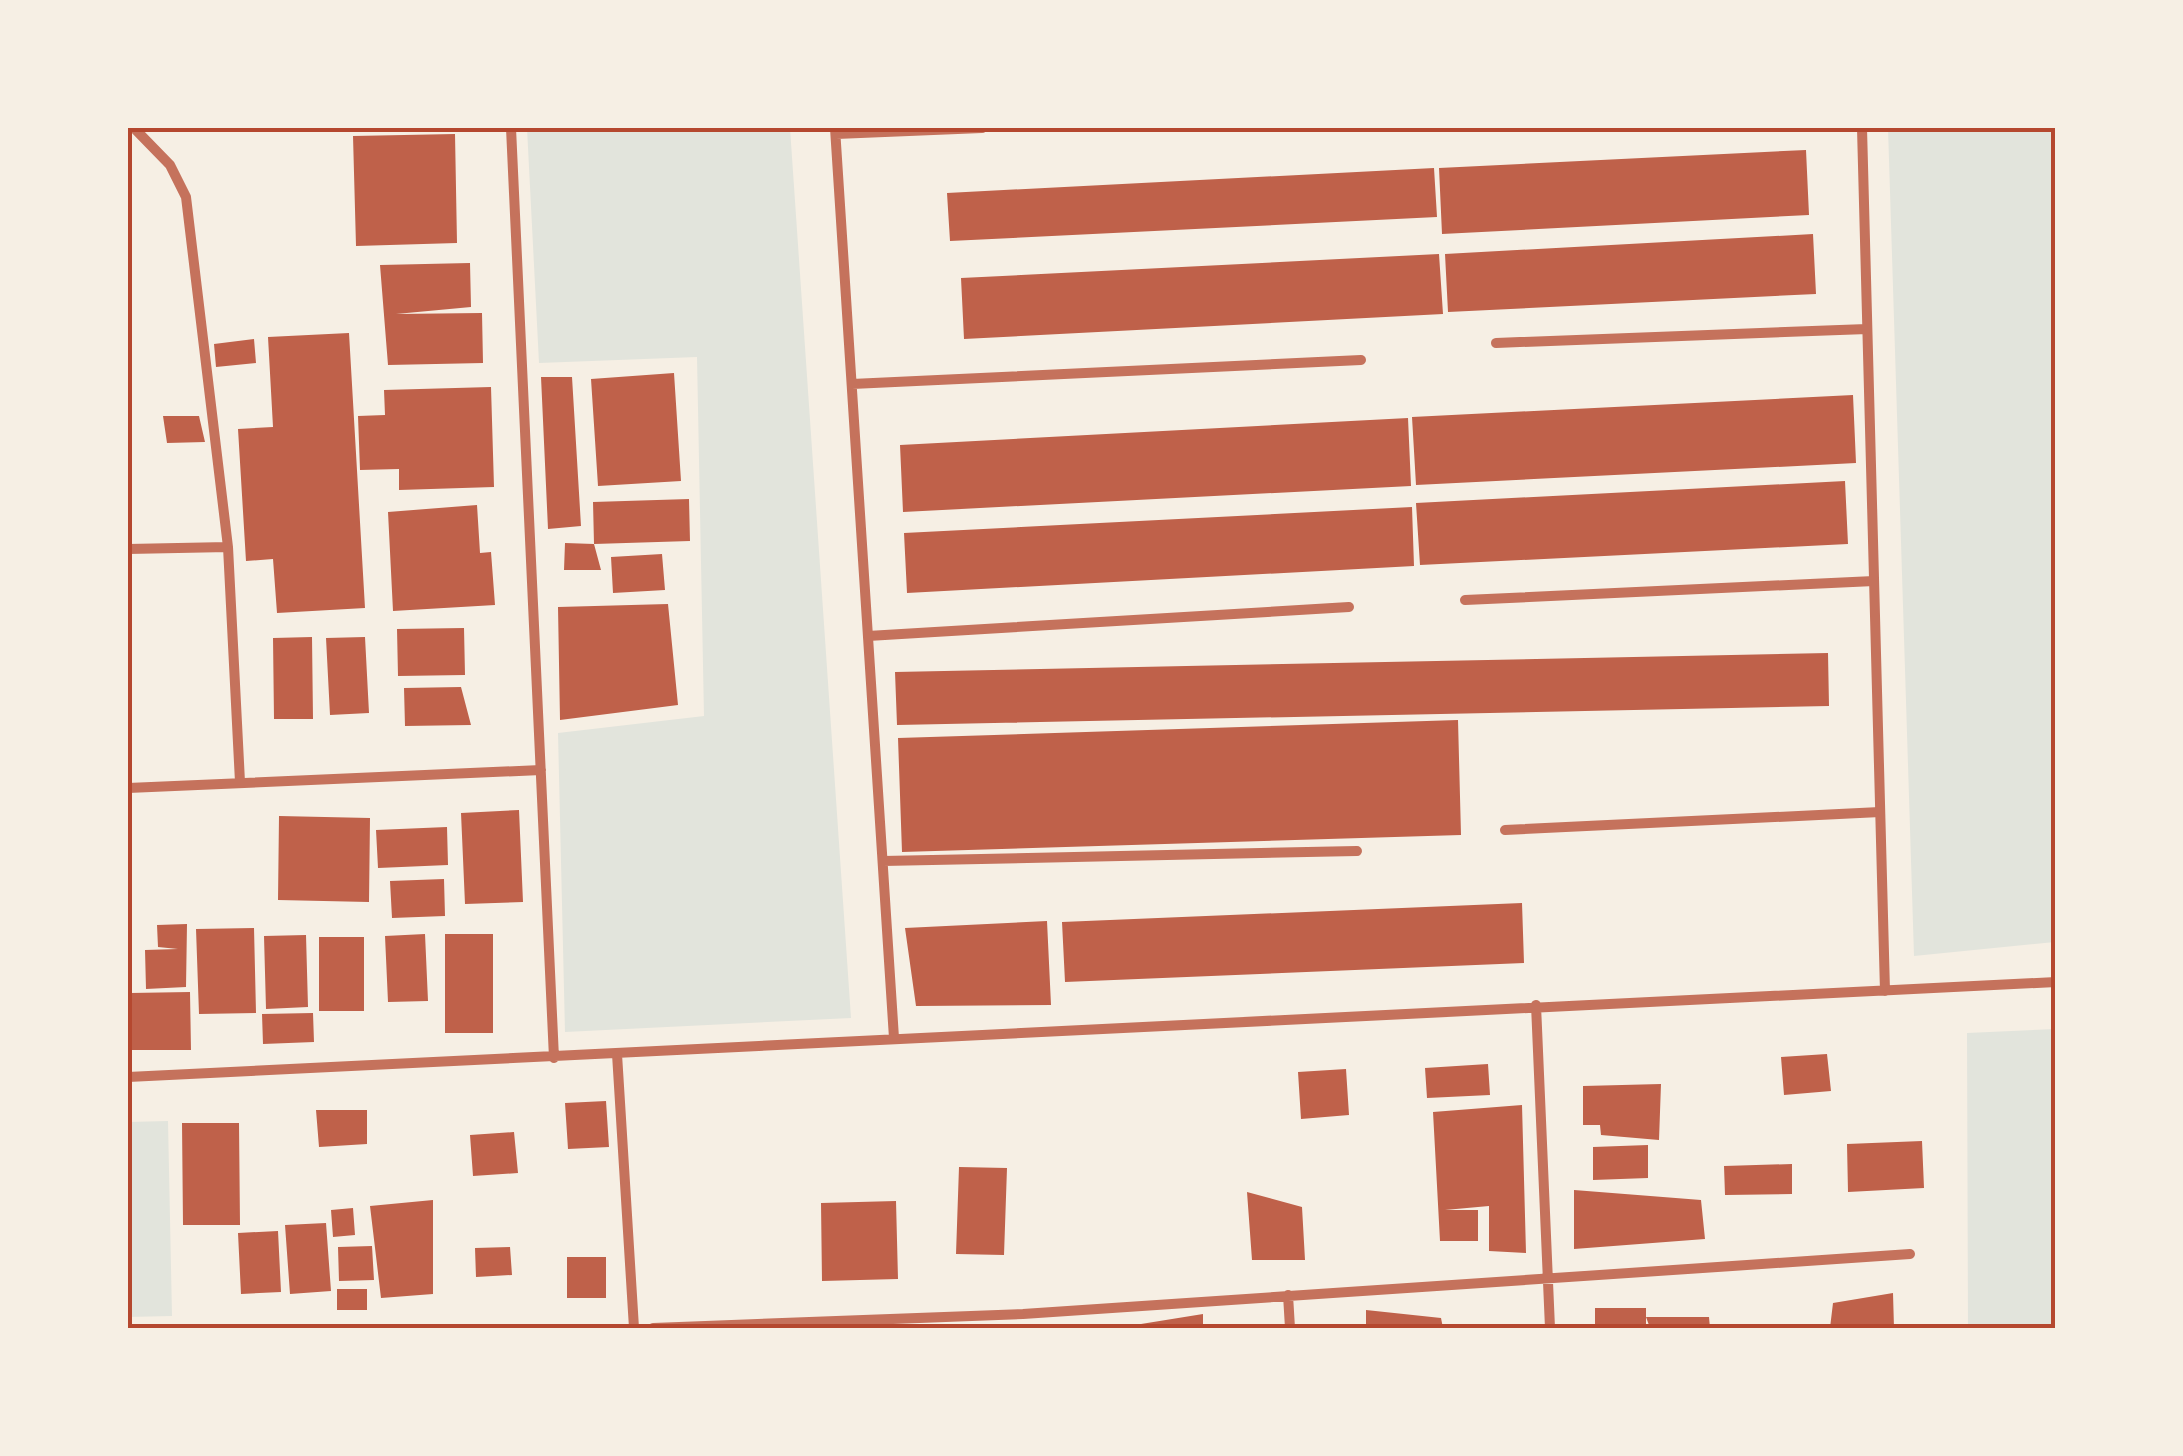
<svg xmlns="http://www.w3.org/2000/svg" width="2183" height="1456" viewBox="0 0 2183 1456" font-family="'Asap Condensed',sans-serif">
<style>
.green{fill:#e2e4dc}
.building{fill:#bf614a}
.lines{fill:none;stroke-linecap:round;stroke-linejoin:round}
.minor{stroke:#c5725c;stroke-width:10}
.neatline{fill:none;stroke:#b5482f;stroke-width:4}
</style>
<rect width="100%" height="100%" fill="#f6efe4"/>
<!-- green -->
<path class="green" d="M527,128H790L851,1018L565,1032L558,733L704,716L697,357L539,363Z
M1888,128H2055V942L1914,956Z
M2055,1029V1328H1968L1967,1033Z
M168,1121L172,1316L128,1317V1122Z"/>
<!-- building -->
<path class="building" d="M455,134L457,243L356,246L353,136Z
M1806,150L1809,215L1442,234L1439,168Z
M1434,168L1437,217L950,241L947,193Z
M1813,234L1816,294L1448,312L1445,254Z
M1439,254L1443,314L964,339L961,278Z
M470,263L471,307L396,314L482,313L483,363L388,365L380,265Z
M349,333L365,608L277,613L273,559L246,561L238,429L273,427L268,337Z
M254,339L256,363L216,367L214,344Z
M674,373L681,481L598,486L591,379Z
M541,377H572L581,526L548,529Z
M491,387L494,487L399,490V469L360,470L358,416L385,415L384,390Z
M1853,395L1856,463L1416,485L1412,417Z
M163,416H199L205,442L167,443Z
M1408,418L1411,486L903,512L900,445Z
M1845,481L1848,544L1420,565L1416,503Z
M689,499L690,541L594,544L593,502Z
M477,505L480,553L491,552L495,605L393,611L388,512Z
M1412,507L1414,566L907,593L904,533Z
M565,543L594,544L601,570H564Z
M662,554L665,590L613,593L611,557Z
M668,604L678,705L560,720L558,607Z
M464,628L465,675L398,676L397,629Z
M312,637L313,719H274L273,638Z
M365,637L369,713L330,715L326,638Z
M1828,653L1829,706L897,725L895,672Z
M461,687L471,725L405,726L404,688Z
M1458,720L1461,835L902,852L898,738Z
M519,810L523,902L465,904L461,813Z
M279,816L370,818L369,902L278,900Z
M447,827L448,865L378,868L376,830Z
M444,879L445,916L392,918L390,881Z
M1522,903L1524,963L1065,982L1062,922Z
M1047,921L1051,1005L916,1006L905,928Z
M187,924L186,987L146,989L145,950L178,949L158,947L157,925Z
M254,928L256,1013L199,1014L196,929Z
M425,934L428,1001L388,1002L385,936Z
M445,934H493V1033H445Z
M306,935L308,1007L266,1009L264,936Z
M319,937H364V1011H319Z
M190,992L191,1050H131L130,993Z
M313,1013L314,1042L263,1044L262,1014Z
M1827,1054L1831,1091L1784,1095L1781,1057Z
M1488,1064L1490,1095L1427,1098L1425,1068Z
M1346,1069L1349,1115L1301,1119L1298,1072Z
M1661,1084L1659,1140L1601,1135L1600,1125H1583V1086Z
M606,1101L609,1147L568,1149L565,1103Z
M1522,1105L1526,1253L1489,1251V1206L1445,1210H1478V1241H1440L1433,1112Z
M316,1110H367V1144L319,1147Z
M182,1123H239L240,1225H183Z
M514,1132L518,1173L473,1176L470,1135Z
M1922,1141L1924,1188L1848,1192L1847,1144Z
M1648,1145V1178L1593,1180V1147Z
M1792,1164V1194L1725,1195L1724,1166Z
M959,1167L1007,1168L1004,1255L956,1254Z
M1574,1190L1701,1200L1705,1239L1574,1249Z
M1247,1192L1302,1207L1305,1260H1252Z
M433,1200V1294L381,1298L370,1206Z
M896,1201L898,1279L822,1281L821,1203Z
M353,1208L355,1235L333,1237L331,1210Z
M326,1223L331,1291L290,1294L285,1225Z
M278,1231L281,1292L241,1294L238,1233Z
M372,1246L374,1280L339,1281L338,1247Z
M510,1247L512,1275L476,1277L475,1248Z
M567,1257H606V1298H567Z
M337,1289H367V1310H337Z
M1893,1293L1894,1328H1830L1833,1303Z
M1595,1308H1646V1328H1595Z
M1366,1310L1441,1318L1443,1328H1366Z
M1203,1314V1328H1137L1141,1324Z
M1646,1317H1709L1710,1328H1650Z"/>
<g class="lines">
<!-- minor -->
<path class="minor" d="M134,128L170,165L186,197L228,547L240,782
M511,128L554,1058
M835,128L894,1038
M1862,128L1885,991
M836,134L982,128
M1496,343L1867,329
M852,384L1361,360
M128,549L228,547
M1465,600L1874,581
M868,636L1349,607
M128,788L541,770
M1505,830L1880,812
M883,861L1357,851
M1536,1005L1550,1328
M617,1054L634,1328
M128,1077L2056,982
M1288,1295L1290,1328
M653,1328L1023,1314L1910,1254"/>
</g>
<!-- border -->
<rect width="2183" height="1456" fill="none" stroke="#f6efe4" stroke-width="260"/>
<rect x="130" y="130" width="1923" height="1196" class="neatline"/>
</svg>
